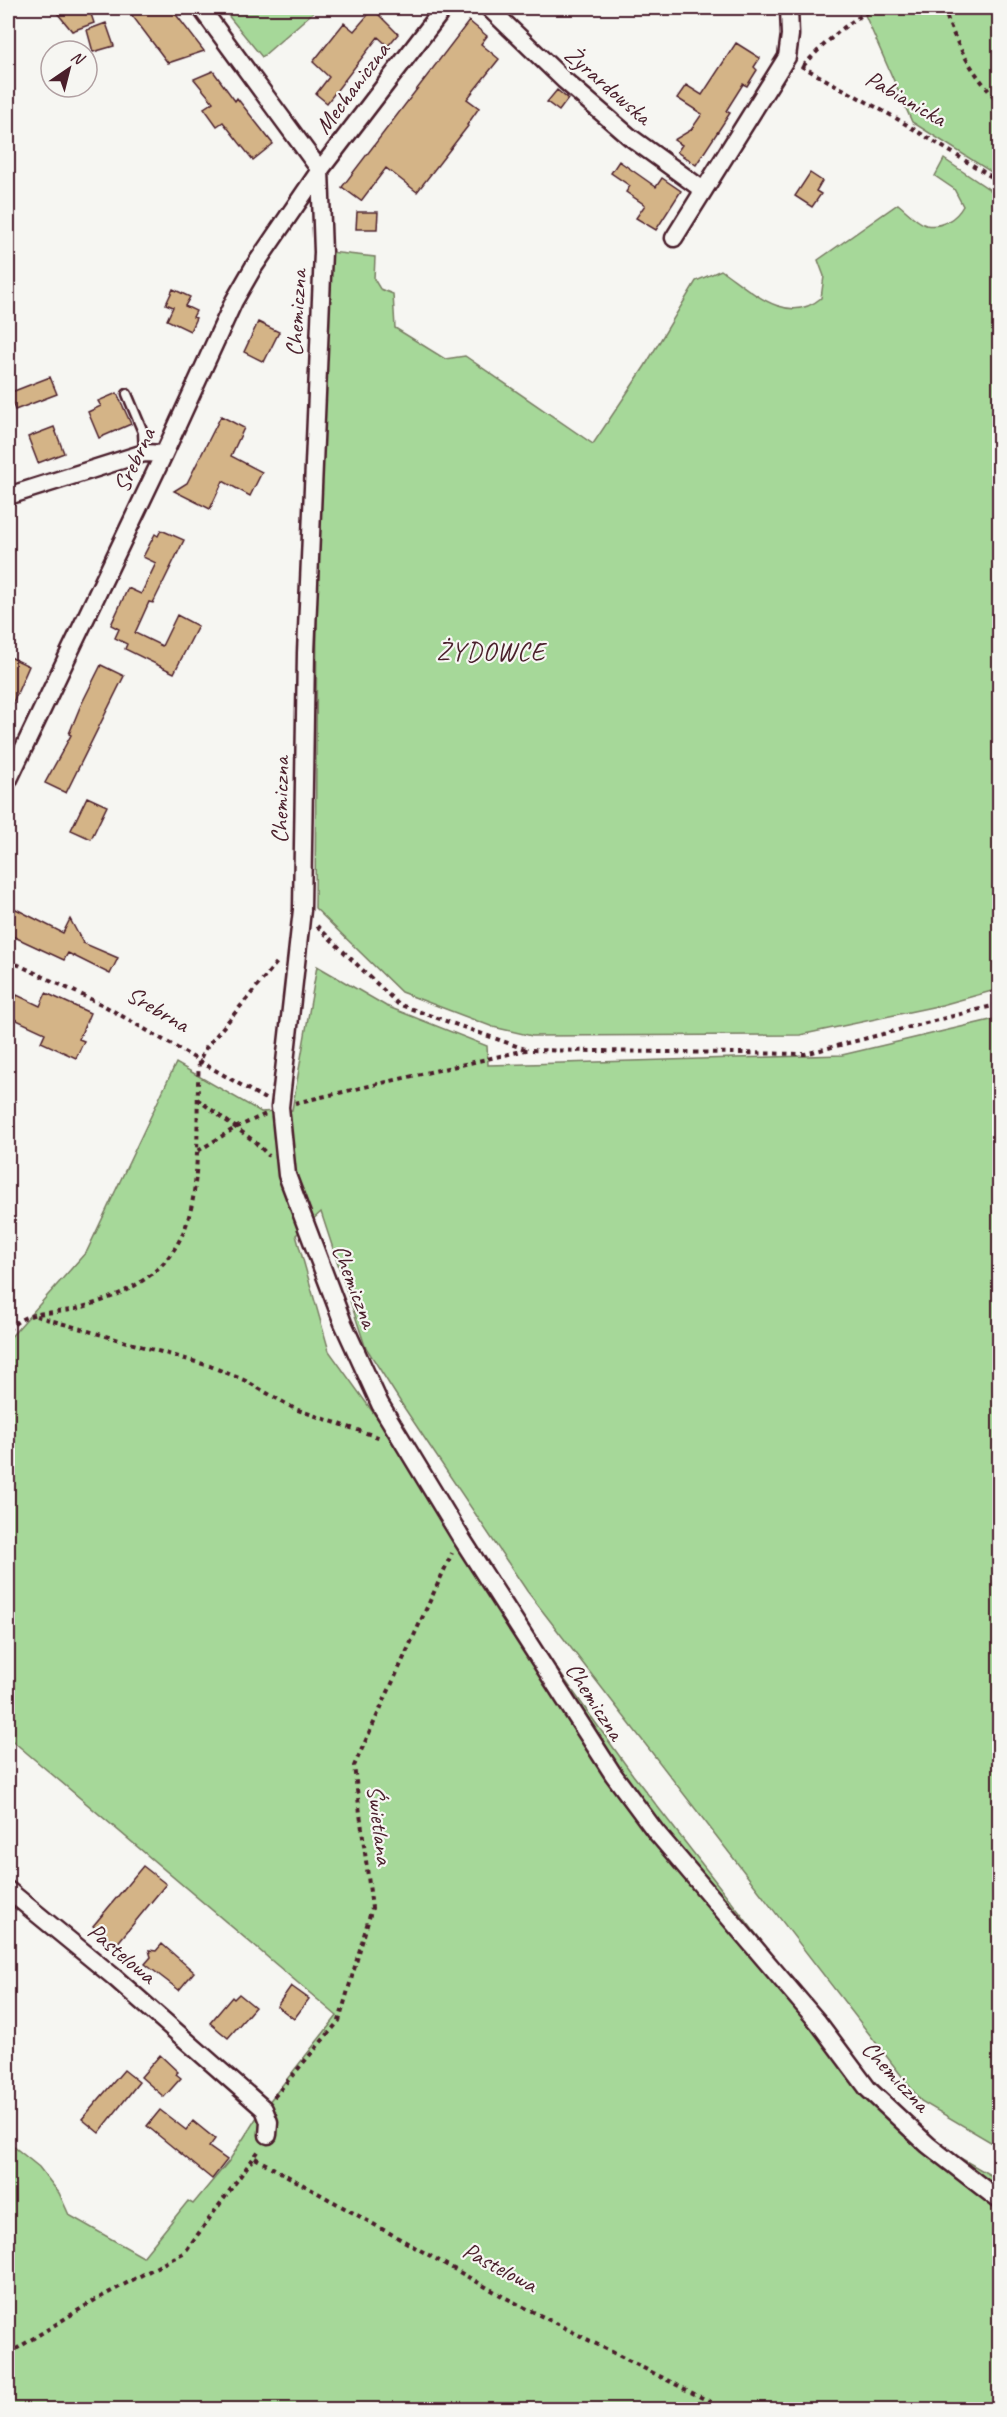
<svg xmlns="http://www.w3.org/2000/svg" width="1007" height="2417" viewBox="0 0 1007 2417" font-family="Caveat,sans-serif">
<style>
.green{fill:#a6d899;stroke:#787c62;stroke-width:1.5}
.building{fill:#d4b487;stroke:#4a1f2b;stroke-width:1.5}
.lines{fill:none;stroke-linecap:round;stroke-linejoin:round}
.lane-casing{stroke:#4a1f2b;stroke-width:13}
.street-casing{stroke:#4a1f2b;stroke-width:21}
.path{stroke:#4a1f2b;stroke-width:4;stroke-dasharray:4.5 4.5;stroke-linecap:butt}
.lane{stroke:#f6f6f2;stroke-width:8}
.street{stroke:#f6f6f2;stroke-width:16}
.labels{text-anchor:middle;stroke-width:4.5;stroke-linejoin:round;paint-order:stroke}
.street-label{font-size:24px;fill:#4a1f2b;stroke:#f6f6f2}
.neighbourhood-label{font-size:26px;letter-spacing:1.5px;fill:#4a1f2b;stroke:#f6f6f2}
</style>
<rect width="100%" height="100%" fill="#f6f6f2"/>
<filter id="ink" filterUnits="userSpaceOnUse"><feTurbulence type="fractalNoise" baseFrequency=".0167" numOctaves="2"/><feDisplacementMap in="SourceGraphic" scale="12" xChannelSelector="R" yChannelSelector="G"/><feConvolveMatrix kernelMatrix="1 2 1 2 8 2 1 2 1" color-interpolation-filters="sRGB"/></filter>
<g filter="url(#ink)">
<!-- green -->
<path class="green" d="M222,8H318L262,57Z
M862,8H999V177L912,122Z
M944,159L999,196V989L942,1005L800,1035L532,1036L493,1027L401,992L315,908L317,599L330,252L375,257L374,279L380,289L393,294L395,328L445,359L465,356L593,444L645,366L696,281L721,270C750,290 787,327 821,298L824,276L818,260L898,204C906,210 916,222 926,225C941,228 956,219 963,206L954,189L935,176Z
M317,966L386,1006L487,1046L488,1065L842,1055L999,1018V2147L921,2101L527,1591L405,1409L365,1346L321,1212L296,1235L329,1351L633,1775L906,2127L999,2180V2409H8V2142L39,2167L59,2193L69,2215L143,2257L188,2201L193,2204L229,2161L257,2117L337,2016L8,1737V1340L87,1251L176,1063L261,1112L292,1110Z"/>
<!-- building -->
<path class="building" d="M53,8H89L94,23L72,31Z
M150,8H171L204,51L168,63L131,14Z
M373,9L398,34L388,46L378,37L327,103L316,94L329,77L313,62L344,23L354,31Z
M469,21L487,36L481,44L499,59L467,99L479,108L467,125L468,126L417,192L386,168L361,201L342,187Z
M106,23L114,46L93,52L87,30Z
M736,43L760,58L754,67L757,70L747,86L743,84L726,111L730,113L696,165L677,152L682,145L674,140L691,130L702,114L677,98L686,85L702,95Z
M213,71L235,101L237,98L273,144L253,160L223,122L217,126L204,108L213,102L194,79Z
M557,90L568,99L559,111L547,102Z
M619,161L656,187L662,178L681,191L656,230L636,218L645,205L626,192L630,186L611,173Z
M810,173L822,181L816,191L821,194L812,207L795,196Z
M357,212H378L377,229H356Z
M173,289L190,297L185,306L196,311L193,317L196,318L190,331L167,320L173,307L166,304Z
M258,322L279,332L264,362L244,352Z
M50,377L57,394L15,410L9,393Z
M117,393L131,424L99,438L88,412L101,406L98,401Z
M221,416L244,428L231,456L262,472L250,496L223,481L210,509L174,491L187,483Z
M54,427L64,453L38,463L28,437Z
M161,530L184,540L153,603L149,602L135,633L162,646L177,615L198,626L174,673L125,649L127,644L115,638L119,629L111,625L128,588L141,594L156,563L143,557L155,534L158,536Z
M8,656L29,666L8,714Z
M101,665L124,676L66,793L45,783L71,735L69,734L80,707Z
M87,797L107,806L91,839L71,830Z
M8,905L63,933L70,919L83,943L118,958L110,974L68,953L64,960L8,934Z
M46,993L90,1013L79,1039L84,1041L76,1058L41,1042L45,1033L8,1016V998L15,1001L17,995L40,1006Z
M143,1866L166,1884L116,1945L93,1926Z
M162,1944L194,1972L179,1990L145,1964L151,1957L149,1950L156,1951Z
M291,1986L309,1999L294,2019L277,2006Z
M239,1994L255,2007L228,2038L210,2023L232,1997L234,1999Z
M160,2055L178,2072L176,2074L181,2078L164,2097L141,2077Z
M124,2070L139,2082L99,2133L82,2119Z
M160,2110L186,2130L193,2121L215,2139L209,2147L227,2160L212,2179L147,2126Z"/>
<g class="lines">
<!-- lane casing -->
<g class="lane-casing">
<path id="lane" d="M127,394L143,432L144,453"/>
</g>
<!-- street casing -->
<g class="street-casing">
<path id="street" d="M201,8L320,170
M489,8L564,80L630,137L703,190
M320,170L323,252L306,653L302,910L280,1107L287,1175L343,1323L380,1404L460,1536L613,1774L656,1832L818,2022L868,2089L928,2145L1000,2201
M674,238L787,57L790,35L789,8
M8,496L144,453L164,454
M8,781L164,454L234,301L253,268L320,170L444,8
M8,1890L114,1977L264,2109L269,2122L268,2135"/>
</g>
<!-- path -->
<path class="path" d="M944,8C955,45 974,75 1000,104
M801,66L894,117L1000,182
M803,66C824,44 847,21 876,8
M317,926L398,1004L525,1049
M8,960L103,1005L265,1099
M197,1099L254,1141L269,1156
M295,1103L526,1050L805,1054L1000,1004
M198,1151L235,1128L266,1114
M36,1316L210,1366L246,1381L295,1409L381,1438
M8,1331C24,1309 51,1315 75,1309C221,1271 192,1181 199,1061L205,1049L279,960
M274,2097L339,2021L372,1908L354,1766L452,1553
M255,2158L504,2297L726,2410
M8,2354L95,2300L185,2252L260,2149"/>
<!-- lane -->
<use href="#lane" class="lane"/>
<!-- street -->
<use href="#street" class="street"/>
</g>
</g>
<g class="labels">
<!-- street labels -->
<g class="street-label">
<text transform="translate(608 85) rotate(41)" y="8">Żyrardowska</text>
<text transform="translate(352 88) rotate(-53)" y="8">Mechaniczna</text>
<text transform="translate(906 98) rotate(30)" y="8">Pabianicka</text>
<text transform="translate(296 313) rotate(-87)" y="8">Chemiczna</text>
<text transform="translate(134 460) rotate(-65)" y="8">Srebrna</text>
<text transform="translate(280 800) rotate(-89)" y="8">Chemiczna</text>
<text transform="translate(158 1009) rotate(30)" y="8">Srebrna</text>
<text transform="translate(355 1286) rotate(69)" y="8">Chemiczna</text>
<text transform="translate(595 1701) rotate(57)" y="8">Chemiczna</text>
<text transform="translate(380 1825) rotate(83)" y="8">Świetlana</text>
<text transform="translate(122 1953) rotate(40)" y="8">Pastelowa</text>
<text transform="translate(896 2076) rotate(47)" y="8">Chemiczna</text>
<text transform="translate(500 2267) rotate(28)" y="8">Pastelowa</text>
</g>
<!-- neighbourhood labels -->
<g class="neighbourhood-label">
<text x="491" y="660">ŻYDOWCE</text>
</g>
</g>
<!-- margin -->
<rect width="1007" height="2417" fill="none" stroke="#f6f6f2" stroke-width="30"/>
<rect x="15" y="15" width="977" height="2387" fill="none" stroke="#4a1f2b" stroke-width="2" filter="url(#ink)"/>
<!-- north arrow -->
<g transform="translate(69 69) rotate(35)"><circle r="28" fill="#f6f6f2" stroke="#b1a0a2" stroke-width="1.5"/>
<path d="M0-4.5L10 22L0 15L-10 22Z" fill="#4a1f2b"/>
<text y="-9" font-size="16" font-weight="bold" text-anchor="middle" fill="#4a1f2b">N</text>
</g>
</svg>
